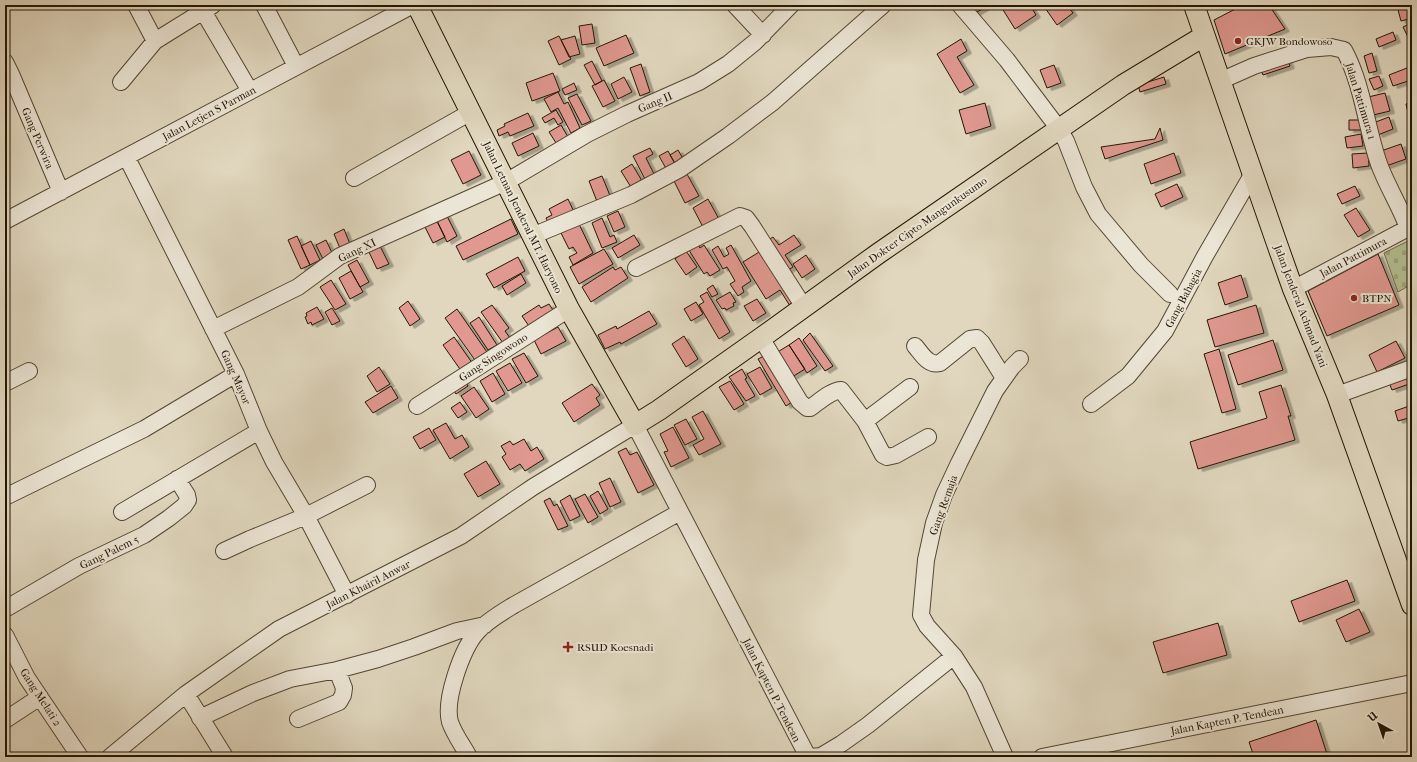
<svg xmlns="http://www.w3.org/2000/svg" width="1417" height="762" viewBox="0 0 1417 762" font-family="'IM FELL French Canon',serif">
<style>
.cemetery{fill:url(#cemetery-stones);stroke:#6c6a4a}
.building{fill:#e09890;stroke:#241604;filter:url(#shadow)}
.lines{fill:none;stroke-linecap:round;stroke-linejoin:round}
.minor-casing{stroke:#534632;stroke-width:18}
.major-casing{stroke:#241604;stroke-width:22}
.minor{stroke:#ebe5d5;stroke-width:16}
.major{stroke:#e0d7be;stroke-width:20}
.poi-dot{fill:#8f2418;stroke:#ebe5d5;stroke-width:1.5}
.labels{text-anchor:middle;stroke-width:4;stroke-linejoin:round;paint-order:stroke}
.poi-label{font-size:11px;fill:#241604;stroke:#ebe5d5;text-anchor:start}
.street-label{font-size:11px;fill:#241604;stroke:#ebe5d5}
</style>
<defs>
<pattern id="cemetery-stones" width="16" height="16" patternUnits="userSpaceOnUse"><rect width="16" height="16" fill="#b4be90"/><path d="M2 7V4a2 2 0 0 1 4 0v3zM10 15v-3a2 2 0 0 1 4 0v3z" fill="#9ba37b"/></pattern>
<filter id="shadow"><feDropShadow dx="4.5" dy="2.5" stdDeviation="0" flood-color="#0004"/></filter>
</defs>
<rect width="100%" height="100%" fill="#e0d7be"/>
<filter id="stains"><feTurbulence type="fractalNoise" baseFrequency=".005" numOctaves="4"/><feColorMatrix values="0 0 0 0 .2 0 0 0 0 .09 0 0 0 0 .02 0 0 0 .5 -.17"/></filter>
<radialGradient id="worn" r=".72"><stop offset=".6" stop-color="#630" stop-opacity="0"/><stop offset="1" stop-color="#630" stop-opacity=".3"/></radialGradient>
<!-- cemetery -->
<path class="cemetery" d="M1412,239V284L1398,292L1384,253Z"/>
<!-- building -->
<path class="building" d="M967,5H989L972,15Z
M1000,5H1030L1036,15L1015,29Z
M1043,5H1067L1073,13L1057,25Z
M1243,5H1269L1285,29L1225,54L1214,20Z
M1400,5H1412V18L1401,21L1397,6Z
M1411,23L1412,40L1410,41L1403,27Z
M592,24L595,43L582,45L579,26Z
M1393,32L1396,40L1379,47L1376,39Z
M626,35L634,53L604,66L596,48Z
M559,36L571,59L559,65L548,41Z
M575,36L580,54L569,57L561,40Z
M961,39L967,51L957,57L974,85L960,93L937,54Z
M1284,50L1290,66L1263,75L1257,60Z
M1372,53L1377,71L1369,73L1364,56Z
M592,61L602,81L595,85L584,65Z
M641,64L650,92L640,96L630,68Z
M1054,65L1061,83L1047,88L1040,70Z
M1407,68L1411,80L1393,86L1389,75Z
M553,73L560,91L532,101L526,83Z
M1379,76L1383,86L1374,90L1369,79Z
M624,77L632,92L618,99L611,84Z
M1164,77L1166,84L1140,92L1138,85Z
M604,80L615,101L603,107L592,86Z
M574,83L577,90L565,95L562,89Z
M558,92L564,104L568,102L580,128L571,133L558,108L551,112L544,99Z
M1385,93L1390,111L1369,116L1364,98Z
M577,94L591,121L582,125L568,98Z
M1412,102V117H1409L1406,104Z
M985,103L991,126L966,134L959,110Z
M556,110L563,122L558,125L554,118L545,123L542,118Z
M528,113L534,126L510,136L508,132L499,136L497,130L505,126L504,124Z
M1389,117L1393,129L1378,135L1373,123Z
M1349,120H1362L1361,130H1349Z
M561,125L571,142L560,149L549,132Z
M1160,128L1163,140L1105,159L1101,147L1155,139Z
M533,133L539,146L518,156L512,143Z
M1361,134L1363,146L1347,148L1345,137Z
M1401,144L1406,159L1386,166L1381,151Z
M650,148L653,154L646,158L655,176L646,181L633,156Z
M678,150L685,162L677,167L670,155Z
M469,151L481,175L463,184L451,160Z
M668,151L677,167L668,172L659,156Z
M1174,153L1181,173L1151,184L1144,164Z
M1368,153L1369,166L1353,168L1352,154Z
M632,164L645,186L634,192L621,171Z
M687,174L699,196L685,203L674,181Z
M602,176L611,198L598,204L589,181Z
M1177,184L1183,197L1161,207L1155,194Z
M1355,186L1360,196L1342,204L1337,194Z
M568,199L575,214L550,226L546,218L552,215L549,209Z
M708,199L720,221L704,229L693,208Z
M1356,208L1370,230L1358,237L1344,215Z
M618,211L625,227L614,232L607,216Z
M446,214L457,236L447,242L436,219Z
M602,218L610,237L614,235L617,242L602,248L592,223Z
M436,219L445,237L433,243L424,225Z
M511,219L518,234L463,260L456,246Z
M579,224L593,253L573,265L569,257L577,253L573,247L569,249L561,233Z
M344,229L352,249L342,253L334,234Z
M634,235L640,245L618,258L612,248Z
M794,235L801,245L785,255L793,267L784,273L764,243L773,237L779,245Z
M297,236L310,265L301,269L288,240Z
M326,240L334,257L324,261L316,245Z
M311,241L320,260L310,265L301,246Z
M696,241L700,248L704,245L720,270L710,276L707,272L704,274L687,247Z
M379,244L389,264L377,269L368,250Z
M731,245L751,281L742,287L744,292L738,296L730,284L735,281L727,267L723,269L712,250L718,246L724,257L729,254L726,248Z
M604,249L613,264L579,284L570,267Z
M764,249L797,301L790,306L780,290L766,299L743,262Z
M686,251L697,267L686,275L675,259Z
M1378,254L1399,305L1327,336L1308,291Z
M806,255L815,269L802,278L793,264Z
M518,257L525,271L494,288L486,274Z
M357,260L369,282L360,287L348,265Z
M613,267L615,270L621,267L628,278L591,302L582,287Z
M351,271L363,292L350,299L339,278Z
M521,274L526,283L507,295L502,286Z
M1241,275L1248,297L1225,305L1218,283Z
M331,280L346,304L335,310L320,287Z
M713,285L718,294L712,297L707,289Z
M707,292L730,332L719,339L699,305L704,302L700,296Z
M730,292L736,302L733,303L734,306L726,310L725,308L722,309L716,300Z
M757,299L766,313L753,321L744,306Z
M408,301L420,319L410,326L399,308Z
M696,302L703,314L691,321L684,309Z
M549,304L553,310L531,329L522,316L539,305L541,308Z
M492,305L509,328L505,331L510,338L503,343L481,312Z
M1256,305L1264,333L1215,347L1207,320Z
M317,307L324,319L312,325L311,322L308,324L305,317L307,316L306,313Z
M332,308L340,321L332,325L325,312Z
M457,309L489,355L477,363L445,318Z
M649,311L657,324L621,344L620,342L605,349L598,335L616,326L617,329Z
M479,317L497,345L488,350L470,323Z
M558,327L566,341L541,354L534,340Z
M810,333L833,366L825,371L803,340Z
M684,336L698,359L686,367L672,344Z
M454,337L473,364L462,372L443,345Z
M799,338L817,366L807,373L789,345Z
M1273,340L1283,370L1238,385L1228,355Z
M1396,341L1405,358L1377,372L1369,355Z
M789,345L805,369L792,377L776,353Z
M1219,349L1236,409L1222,413L1204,354Z
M524,353L538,376L526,383L512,359Z
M768,354L795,400L786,406L758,359Z
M510,363L522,383L508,391L496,371Z
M379,367L390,384L377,392L367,376Z
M760,367L772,388L760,395L747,374Z
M742,369L747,378L745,379L755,396L746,401L729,377Z
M493,373L505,394L492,402L480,381Z
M1412,374V383L1392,390L1387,378Z
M462,377L468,386L456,394L450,385Z
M730,381L744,404L734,410L719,387Z
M592,384L600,395L596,398L600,405L574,422L562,403Z
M1281,385L1291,416H1288L1295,440L1198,469L1190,442L1267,418L1259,392Z
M391,386L398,398L373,413L365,402Z
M474,387L489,409L476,418L461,396Z
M460,402L467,412L458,418L451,408Z
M1412,405V417L1398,421L1395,411Z
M703,411L721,444L699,455L693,445L704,439L692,417Z
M686,419L697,439L685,445L674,425Z
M446,423L455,439L462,435L469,447L450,459L433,430Z
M673,427L689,458L671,467L664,452L668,451L660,434Z
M429,428L436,440L420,449L413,437Z
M524,439L531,451L537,447L544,459L525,471L520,464L510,470L502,457L506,454L501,446L510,441L513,445Z
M626,448L630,455L637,452L654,485L638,493L618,452Z
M486,461L500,484L478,497L464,474Z
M610,478L621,502L610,507L599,483Z
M598,491L608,509L600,514L590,496Z
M585,494L598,517L588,523L575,499Z
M570,495L580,516L570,521L560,501Z
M550,498L554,506L557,504L568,526L558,530L544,501Z
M1347,580L1355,601L1299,622L1291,601Z
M1359,609L1370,632L1346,642L1336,620Z
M1218,623L1227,655L1163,673L1153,642Z
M1316,720L1328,757H1254L1249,742Z"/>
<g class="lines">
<!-- minor casing -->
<g class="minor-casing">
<path id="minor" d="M136,5L155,41
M264,5L296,66
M735,5L763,35
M960,5L1007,60L1059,129L1066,141L1084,187L1098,214L1141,265L1170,294
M203,11L250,91
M5,62L11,74L61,192
M1220,81L1254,66L1307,49L1331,47L1344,50C1363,85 1366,127 1379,164C1387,186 1400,206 1408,228
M121,82L155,41L213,5
M127,158L236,374L259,431L274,462L306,516L347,595
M354,178L471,112
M5,221L413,5
M532,236L631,195L680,169L728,136L773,102L883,5
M636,268L740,216L746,218L752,226L804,307
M1293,289L1412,226
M213,329L298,287L340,256L506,182L587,134L627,114L699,82L728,64L755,42L791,5
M761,338L800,402L807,408H810C819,402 830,391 841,390L865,421L910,387
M915,346C922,354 928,366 940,363L970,339L977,338L982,343L1004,378
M5,383L29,371
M1337,395L1412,368
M1091,404L1128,376L1165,331L1205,256L1252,175
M417,406L569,309
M865,421L883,455L887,457L896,455L928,437
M5,497L144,429L236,374
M122,512L259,431
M224,551L250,539L306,516L367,485
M5,609L79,566L144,535L169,518L184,506L188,500L187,495L177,479
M5,635L27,678L80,757
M954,656L927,626L921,615L926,560L934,523L944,495L959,463L995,391L1012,367L1020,359
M186,694L225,757
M200,718L253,693L290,679L337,670L378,659L414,647L457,631L485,625
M298,719L339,702L343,695L344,688L337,670
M5,720L40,697
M110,757L186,694L279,629L461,536L533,487L635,425L807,755L811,757L821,756L841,744L868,725L954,656L974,687L1005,757
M469,757C463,746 454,734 450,722C444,700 462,649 477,632C487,621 501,613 514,605L680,512
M1042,757L1412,683"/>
</g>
<!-- major casing -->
<g class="major-casing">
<path id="major" d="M417,5L569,309L635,425L659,410L761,338L879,253L1123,85L1204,36
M1194,5L1276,241L1293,289L1337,395L1412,605"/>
</g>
<!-- minor -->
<use href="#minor" class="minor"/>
<!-- major -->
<use href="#major" class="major"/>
</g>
<!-- markers -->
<g class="poi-dot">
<circle cx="1238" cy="41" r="4"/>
<circle cx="1354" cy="298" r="4"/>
<path d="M566 641h4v4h4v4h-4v4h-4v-4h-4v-4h4z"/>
</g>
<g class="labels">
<!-- poi labels -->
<g class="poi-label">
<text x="1246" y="45">GKJW Bondowoso</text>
<text x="1362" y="302">BTPN</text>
<text x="577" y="651">RSUD Koesnadi</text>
</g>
<!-- street labels -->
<g class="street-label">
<text transform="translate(1361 101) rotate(73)" y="4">Jalan Pattimura 1</text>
<text transform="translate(655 102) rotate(-23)" y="4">Gang II</text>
<text transform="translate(209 113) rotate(-28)" y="4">Jalan Letjen S Parman</text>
<text transform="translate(38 138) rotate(67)" y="4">Gang Perwira</text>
<text transform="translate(523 217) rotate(64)" y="4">Jalan Letnan Jenderal MT. Haryono</text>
<text transform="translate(917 227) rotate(-35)" y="4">Jalan Dokter Cipto Mangunkusumo</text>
<text transform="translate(357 250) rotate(-26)" y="4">Gang XI</text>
<text transform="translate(1353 257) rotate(-28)" y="4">Jalan Pattimura</text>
<text transform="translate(1183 298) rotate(-62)" y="4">Gang Bahagia</text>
<text transform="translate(1301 306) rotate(69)" y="4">Jalan Jenderal Achmad Yani</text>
<text transform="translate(493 357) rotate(-33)" y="4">Gang Singowono</text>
<text transform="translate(236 377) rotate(66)" y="4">Gang Mayor</text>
<text transform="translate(943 505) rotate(-70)" y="4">Gang Remaja</text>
<text transform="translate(109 552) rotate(-26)" y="4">Gang Palem 5</text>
<text transform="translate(368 584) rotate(-27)" y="4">Jalan Khairil Anwar</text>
<text transform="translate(772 690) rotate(63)" y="4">Jalan Kapten P. Tendean</text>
<text transform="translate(41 697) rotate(57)" y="4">Gang Melati 2</text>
<text transform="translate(1227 720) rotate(-11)" y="4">Jalan Kapten P. Tendean</text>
</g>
</g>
<!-- margin -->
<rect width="1417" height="762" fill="none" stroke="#e0d7be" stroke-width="20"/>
<rect x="6" y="6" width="1405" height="750" fill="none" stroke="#241604" stroke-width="2"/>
<rect x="10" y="10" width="1397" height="742" fill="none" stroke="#241604"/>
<!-- north arrow -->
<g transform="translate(1379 724) rotate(320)" stroke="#ebe5d5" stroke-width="3" paint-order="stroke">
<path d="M0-3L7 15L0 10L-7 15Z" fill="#241604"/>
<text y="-6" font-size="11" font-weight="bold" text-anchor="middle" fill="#241604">U</text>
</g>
<rect width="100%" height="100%" filter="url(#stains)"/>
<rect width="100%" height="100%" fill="url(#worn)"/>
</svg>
